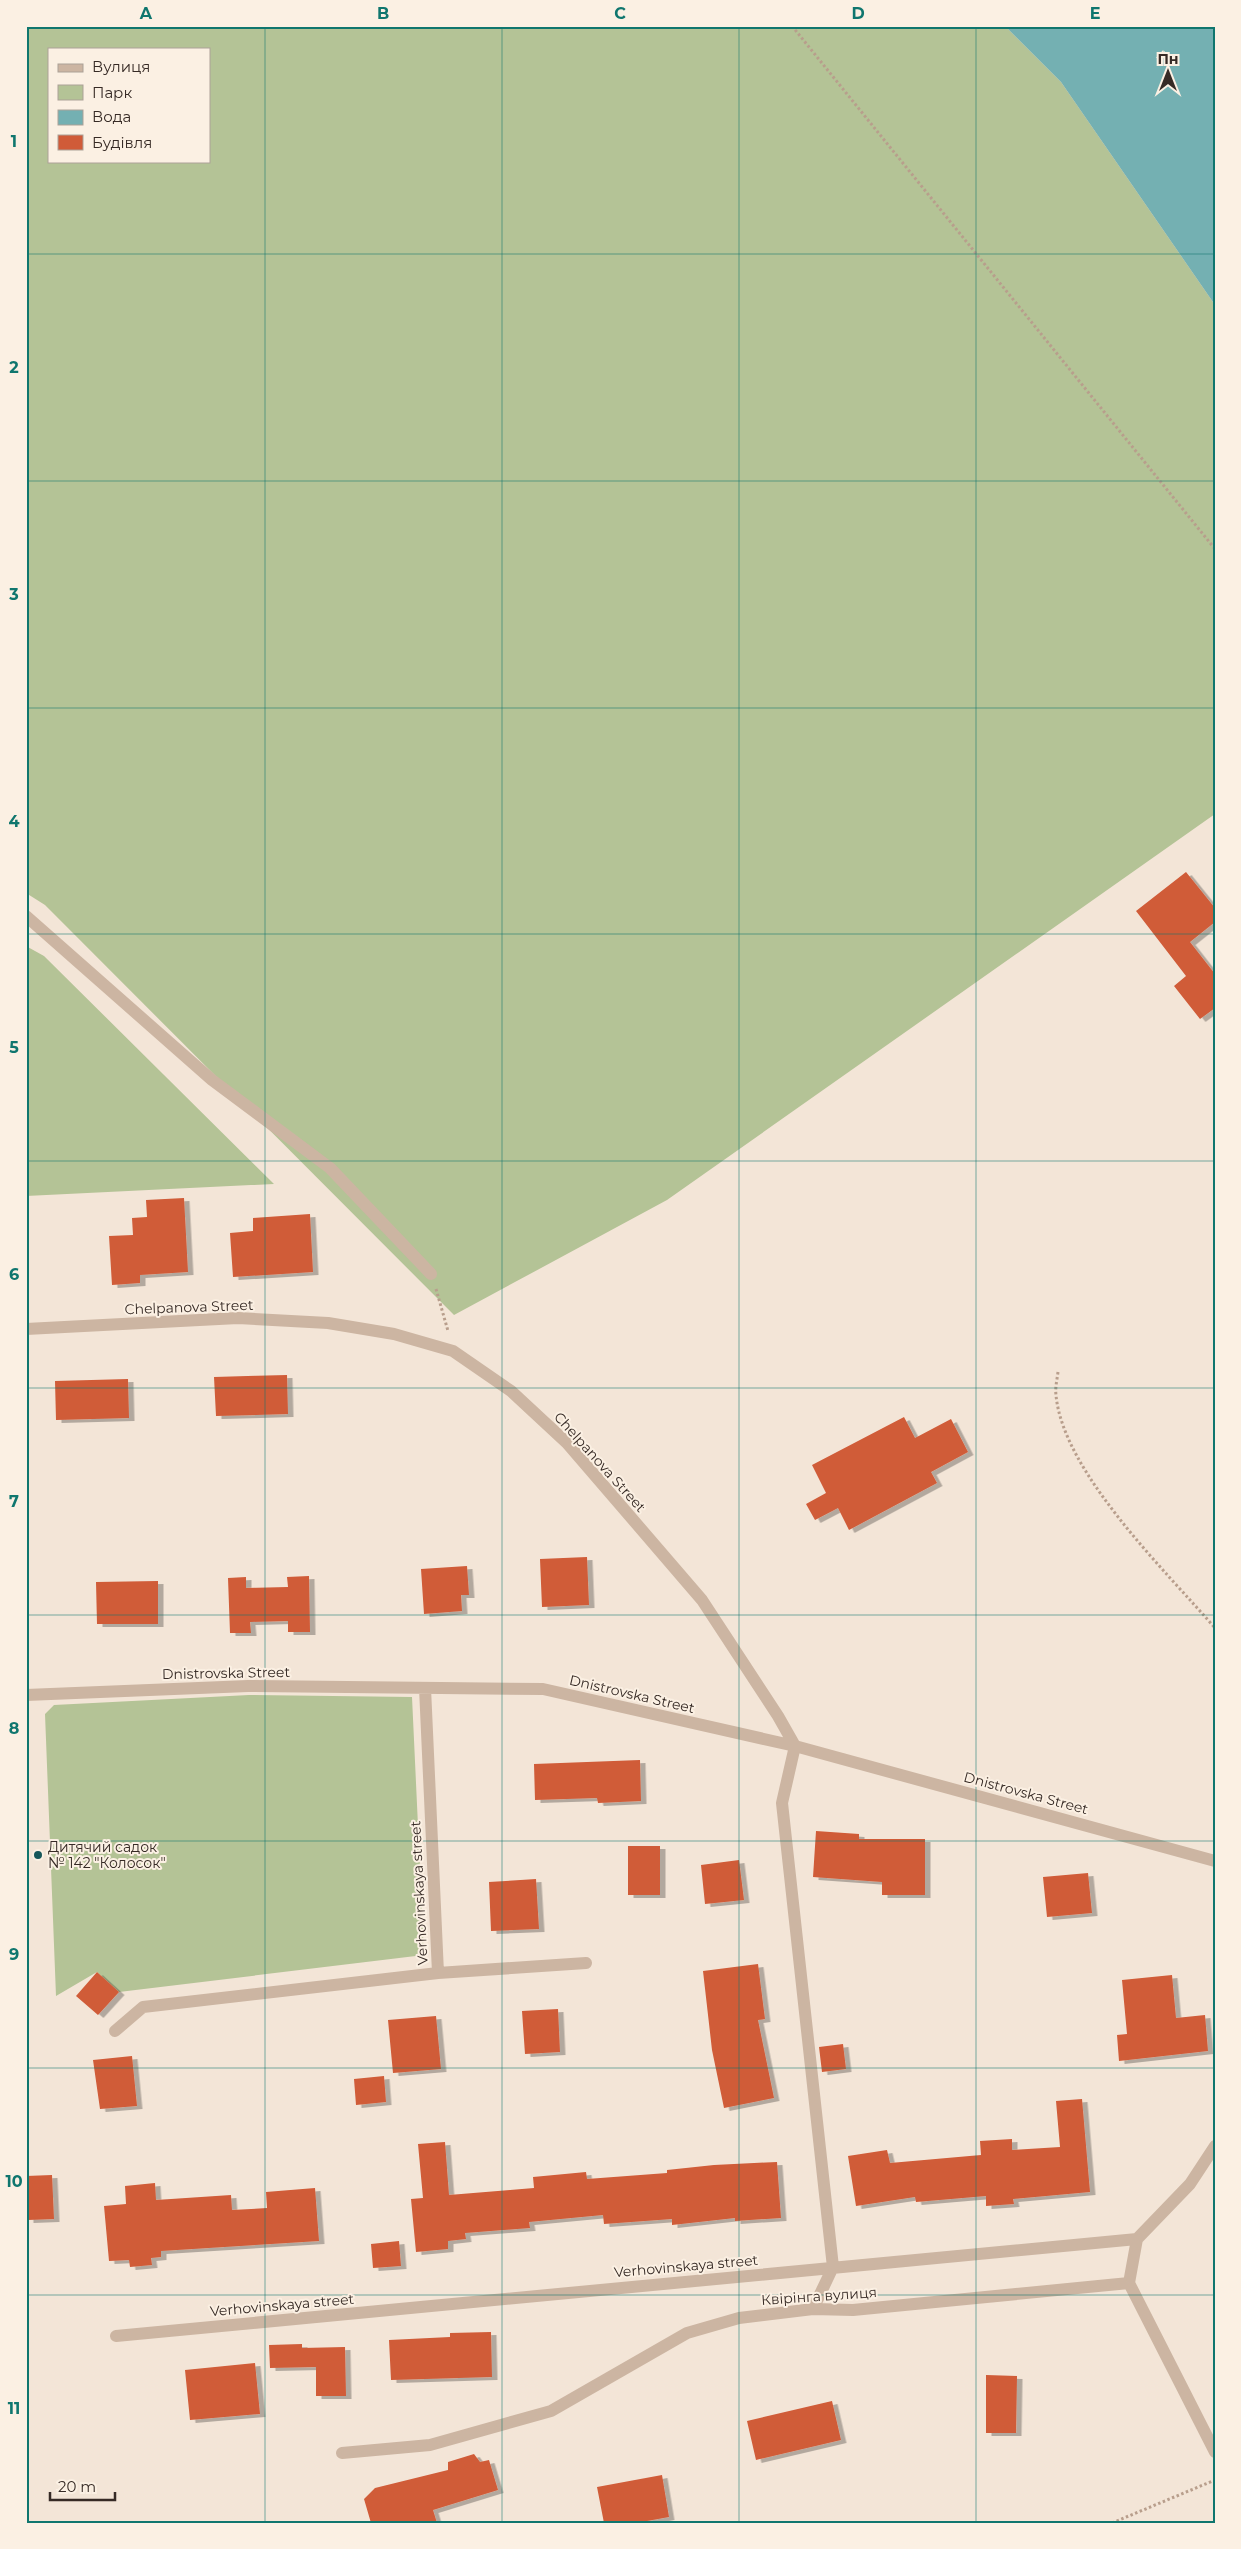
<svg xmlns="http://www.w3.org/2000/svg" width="1241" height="2549" viewBox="0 0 1241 2549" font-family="Montserrat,sans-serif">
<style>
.green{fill:#b4c396;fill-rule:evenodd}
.water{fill:#74b0b2}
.building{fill:#d05b38;filter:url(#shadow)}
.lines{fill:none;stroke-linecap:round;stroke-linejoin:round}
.path{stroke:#b89e8c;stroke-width:3;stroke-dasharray:2.5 2.5;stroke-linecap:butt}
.minor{stroke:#ccb5a2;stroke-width:12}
.grid{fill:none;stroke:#0f766e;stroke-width:1;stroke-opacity:0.55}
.poi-dot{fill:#17575a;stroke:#fbf0e3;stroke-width:2}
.labels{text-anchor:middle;stroke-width:4;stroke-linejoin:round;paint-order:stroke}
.street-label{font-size:14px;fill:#362a25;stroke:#fbf0e3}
.poi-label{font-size:14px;fill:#362a25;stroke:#fbf0e3;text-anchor:start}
.neatline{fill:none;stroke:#0f766e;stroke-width:2}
.grid-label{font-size:16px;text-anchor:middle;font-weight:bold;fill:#0f766e}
</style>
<defs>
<filter id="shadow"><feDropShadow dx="5.5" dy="3" stdDeviation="0" flood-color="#0004"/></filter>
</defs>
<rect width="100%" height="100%" fill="#f3e5d7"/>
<!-- green -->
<path class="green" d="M26,26H1005L1061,82L1215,305V814L667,1200L454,1315L45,905L26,893ZM49,49H209V161H49Z
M26,946L44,956L274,1184L26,1196Z
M249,1695L412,1697L424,1955L119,1992L97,1972L56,1996L45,1714L54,1705Z"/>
<!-- water -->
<path class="water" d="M1005,26H1215V305L1061,82Z"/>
<!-- building -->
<path class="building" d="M1186,872L1215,908V922L1190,942L1215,974V1008L1200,1019L1174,986L1186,976L1136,911Z
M184,1198L188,1272L140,1275V1283L112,1285L109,1236L133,1235L132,1218L147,1217L146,1200Z
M310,1214L313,1272L233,1277L230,1233L253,1231V1218Z
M287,1375L288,1414L216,1416L214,1377Z
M128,1379L129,1418L56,1420L55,1381Z
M904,1417L915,1438L951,1419L968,1452L931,1472L937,1483L849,1530L838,1508L815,1520L806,1504L826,1493L812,1465Z
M587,1557L589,1605L542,1607L540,1559Z
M467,1566L469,1595H461L462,1611L424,1614L421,1569Z
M309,1576L310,1632H288V1621L250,1622L251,1633H230L228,1578L246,1577V1588L288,1587L287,1577Z
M158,1581V1624H97L96,1582Z
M640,1760L641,1801L598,1803L597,1798L535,1800L534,1764Z
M816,1831L859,1834V1839H925V1895H882V1882L813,1877Z
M628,1846H660V1895H628Z
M739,1860L744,1900L705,1904L701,1865Z
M1088,1873L1092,1913L1047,1917L1043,1877Z
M536,1879L539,1929L491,1931L489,1882Z
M758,1964L765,2019L758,2020L774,2098L724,2108L712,2050L703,1971Z
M97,1972L119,1992L98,2015L76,1996Z
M1172,1975L1176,2018L1205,2015L1208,2051L1119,2061L1117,2035L1127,2034L1122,1980Z
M558,2009L560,2052L525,2054L522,2011Z
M436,2016L441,2069L393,2073L388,2020Z
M843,2044L846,2069L822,2072L819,2047Z
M132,2056L137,2106L100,2109L93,2060Z
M384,2076L386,2102L356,2105L354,2079Z
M1082,2099L1090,2192L1013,2199L1014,2204L986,2206V2196L916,2202L915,2197L856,2206L848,2156L887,2150L890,2163L981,2155L980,2141L1012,2139V2150L1060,2147L1056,2101Z
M445,2142L449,2195L534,2188L533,2177L586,2172L587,2179L667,2173V2170L714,2165L777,2162L781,2218L735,2221V2218L672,2225V2219L604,2224L603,2215L529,2222L530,2228L465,2233L466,2239L448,2241V2249L416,2252L411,2199L423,2198L418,2144Z
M52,2175L54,2219L28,2220L26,2176Z
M155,2183L156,2200L231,2195L232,2210L267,2208L266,2192L315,2188L319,2241L161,2251V2257L151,2258L152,2265L130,2267L129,2260L109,2261L104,2206L126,2204L125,2186Z
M399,2241L401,2266L373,2268L371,2244Z
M491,2332L492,2377L391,2380L389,2340L450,2337V2333Z
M302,2344V2348L345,2347L346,2396H316V2367L270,2368L269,2345Z
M255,2363L260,2414L190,2420L185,2370Z
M986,2375L1017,2376L1016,2433H986Z
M832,2401L841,2440L756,2460L747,2421Z
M474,2454L480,2462L489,2460L498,2490L433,2510L437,2523H371L364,2499L375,2488L448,2470V2462Z
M662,2475L669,2517L636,2523H604L597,2487Z"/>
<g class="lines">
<!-- path -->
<path class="path" d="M792,26L1215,549
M436,1289L448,1331
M1058,1372C1057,1380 1055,1388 1056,1395C1063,1472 1165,1570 1215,1628
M1112,2523L1215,2480"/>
<!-- minor -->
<path class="minor" d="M26,916L212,1080L330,1168L431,1274
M26,1329L238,1318L328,1323L394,1334L453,1351L511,1391L567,1443L702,1600L778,1716L795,1746L782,1803L833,2267L813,2309
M26,1695L248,1686L543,1689L795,1746L1215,1861
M438,1973L586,1963
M115,2031L143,2007L438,1973L425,1688
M1129,2283L1215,2452
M116,2336L1137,2239L1190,2184L1215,2146
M342,2453L430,2445L551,2411L687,2333L739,2318L813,2309L853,2310L1129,2283L1137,2239"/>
</g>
<!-- grid -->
<path class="grid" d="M265,26V2523M502,26V2523M739,26V2523M976,26V2523M26,254H1215M26,481H1215M26,708H1215M26,934H1215M26,1161H1215M26,1388H1215M26,1615H1215M26,1841H1215M26,2068H1215M26,2295H1215"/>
<!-- markers -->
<circle class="poi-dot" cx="38" cy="1855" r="5"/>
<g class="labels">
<!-- street labels -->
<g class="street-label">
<text transform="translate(189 1307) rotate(-2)" y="5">Chelpanova Street</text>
<text transform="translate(600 1462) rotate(48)" y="5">Chelpanova Street</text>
<text transform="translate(226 1673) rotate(-1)" y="5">Dnistrovska Street</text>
<text transform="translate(632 1694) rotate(13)" y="5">Dnistrovska Street</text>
<text transform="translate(1026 1793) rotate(15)" y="5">Dnistrovska Street</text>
<text transform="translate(419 1893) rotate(-93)" y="5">Verhovinskaya street</text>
<text transform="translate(686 2266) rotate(-5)" y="5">Verhovinskaya street</text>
<text transform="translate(819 2296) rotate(-4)" y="5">Квірінга вулиця</text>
<text transform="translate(282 2305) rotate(-5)" y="5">Verhovinskaya street</text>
</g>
<!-- poi labels -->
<g class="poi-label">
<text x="48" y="1852">Дитячий садок<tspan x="48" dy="16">№ 142 "Колосок"</tspan></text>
</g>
</g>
<!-- border -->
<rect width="1241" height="2549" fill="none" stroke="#fbf0e3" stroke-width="55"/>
<!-- legend -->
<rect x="48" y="48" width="162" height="115" fill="#fbf0e3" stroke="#aca197"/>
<rect x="58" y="64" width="25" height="8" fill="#ccb5a2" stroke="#aca197"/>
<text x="92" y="72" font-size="15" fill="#362a25">Вулиця</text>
<rect x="58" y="85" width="25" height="15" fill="#b4c396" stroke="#aca197"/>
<text x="92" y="98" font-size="15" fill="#362a25">Парк</text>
<rect x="58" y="110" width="25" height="15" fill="#74b0b2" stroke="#aca197"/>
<text x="92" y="122" font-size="15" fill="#362a25">Вода</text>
<rect x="58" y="135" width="25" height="15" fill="#d05b38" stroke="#aca197"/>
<text x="92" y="148" font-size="15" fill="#362a25">Будівля</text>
<!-- north arrow -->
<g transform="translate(1168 72)" stroke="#fbf0e3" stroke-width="4" paint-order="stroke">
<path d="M0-4L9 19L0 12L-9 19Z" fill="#362a25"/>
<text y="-8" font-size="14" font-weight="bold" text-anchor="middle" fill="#362a25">Пн</text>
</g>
<!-- scale -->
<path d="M50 2492v8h65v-8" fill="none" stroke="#362a25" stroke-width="2.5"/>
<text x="58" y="2492" font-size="15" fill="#362a25" stroke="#fbf0e3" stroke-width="4" paint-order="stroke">20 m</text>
<rect x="28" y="28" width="1186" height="2494" class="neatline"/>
<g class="grid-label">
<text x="146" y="19">A</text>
<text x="383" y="19">B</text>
<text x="620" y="19">C</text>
<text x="858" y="19">D</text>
<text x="1095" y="19">E</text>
<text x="14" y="147">1</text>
<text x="14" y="373">2</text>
<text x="14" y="600">3</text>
<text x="14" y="827">4</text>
<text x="14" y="1053">5</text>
<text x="14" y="1280">6</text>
<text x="14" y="1507">7</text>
<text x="14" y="1734">8</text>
<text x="14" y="1960">9</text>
<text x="14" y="2187">10</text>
<text x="14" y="2414">11</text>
</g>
</svg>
